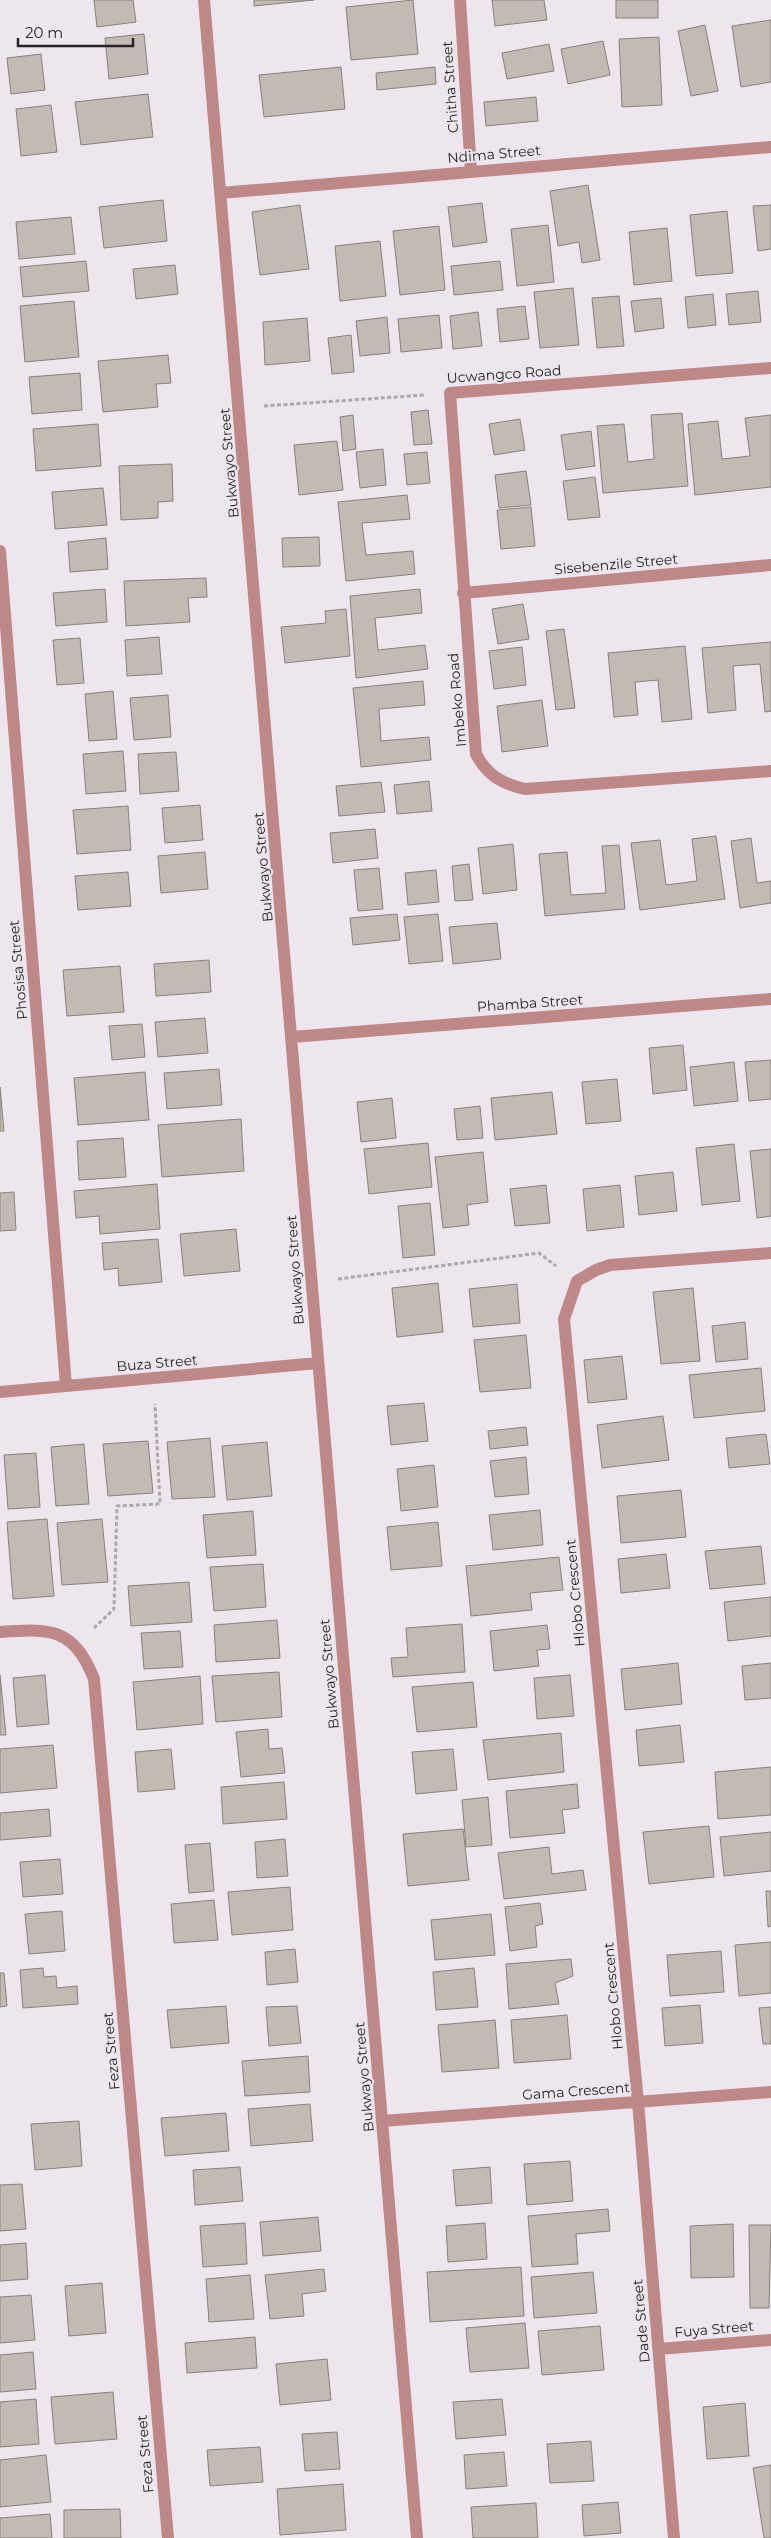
<svg xmlns="http://www.w3.org/2000/svg" width="771" height="2538" viewBox="0 0 771 2538" font-family="Montserrat,sans-serif">
<style>
.building{fill:#c3bbb3;stroke:#888179}
.lines{fill:none;stroke-linecap:round;stroke-linejoin:round}
.path{stroke:#ada6ad;stroke-width:3;stroke-dasharray:4 2.5;stroke-linecap:butt}
.street{stroke:#bf8888;stroke-width:12}
.labels{text-anchor:middle;stroke-width:4;stroke-linejoin:round;paint-order:stroke}
.street-label{font-size:14px;fill:#262326;stroke:#eee6ef}
</style>
<rect width="100%" height="100%" fill="#eee6ef"/>
<!-- building -->
<path class="building" d="M94,0H133L136,22L97,27Z
M254,0H314L254,6Z
M413,0L418,54L351,60L346,7Z
M492,0H544L547,20L495,26Z
M616,0H658V18H616Z
M771,20V82L741,87L732,26Z
M705,25L718,91L691,96L678,31Z
M144,34L148,74L109,79L105,38Z
M659,37L662,105L622,107L619,39Z
M603,41L610,75L568,84L561,49Z
M549,44L554,71L507,79L502,53Z
M41,54L45,90L11,94L7,58Z
M341,67L345,109L264,117L259,75Z
M435,67L436,84L377,90L376,73Z
M148,94L153,137L81,145L75,102Z
M536,97L538,121L486,126L484,102Z
M51,105L57,152L21,156L16,109Z
M588,185L600,260L582,263L579,242L558,246L550,191Z
M163,200L167,241L104,248L99,207Z
M482,203L487,242L453,247L448,207Z
M300,205L309,269L260,275L252,212Z
M771,205V249L758,251L753,206Z
M727,211L733,273L696,276L690,215Z
M71,217L75,254L19,259L16,222Z
M548,225L554,282L517,286L511,229Z
M439,226L445,290L400,295L393,231Z
M667,228L672,281L634,285L629,232Z
M380,241L386,296L340,301L335,246Z
M86,261L89,291L23,297L20,267Z
M500,261L503,290L454,295L451,266Z
M175,265L178,294L136,299L133,269Z
M573,288L579,345L540,348L534,292Z
M758,291L761,322L729,325L726,294Z
M713,294L716,325L688,328L685,297Z
M619,296L624,346L597,348L592,298Z
M661,298L664,328L635,332L631,301Z
M74,301L79,357L25,362L20,306Z
M525,306L529,339L500,342L497,309Z
M478,312L482,346L453,349L450,316Z
M439,315L442,348L401,352L398,319Z
M387,317L390,353L360,356L356,321Z
M307,318L310,361L265,365L263,322Z
M351,335L354,372L332,374L328,338Z
M168,355L171,383L156,384L158,407L103,412L98,361Z
M80,373L82,410L32,414L29,377Z
M428,410L432,444L414,445L411,412Z
M682,413L688,486L603,493L597,426L624,424L628,462L654,459L651,415Z
M353,415L356,449L343,451L340,417Z
M771,415V487L695,495L688,424L718,421L722,459L750,456L745,418Z
M520,419L525,450L494,455L489,424Z
M98,424L101,466L36,471L33,429Z
M591,431L595,466L566,470L561,435Z
M337,441L343,490L299,495L294,445Z
M383,449L386,485L360,488L356,452Z
M427,452L430,483L407,485L404,454Z
M172,464L173,501L158,502V518L121,520L119,466Z
M526,471L531,505L499,508L495,475Z
M595,477L600,517L568,520L563,481Z
M103,488L107,525L55,529L52,492Z
M407,495L410,519L362,523L366,555L413,551L415,574L346,581L338,502Z
M531,507L535,546L501,549L497,510Z
M319,537L320,566L283,567L282,538Z
M106,538L108,569L70,572L68,542Z
M206,578L207,597L188,598L190,622L126,626L124,581Z
M105,589L107,622L56,626L53,593Z
M420,589L422,613L375,618L378,650L425,645L428,669L356,678L350,596Z
M523,604L529,639L498,644L492,609Z
M346,609L350,656L285,663L281,627L326,623L325,611Z
M564,629L575,708L556,710L546,631Z
M159,637L162,674L127,676L125,640Z
M80,638L84,683L57,685L53,640Z
M771,642V711L765,712L760,664L733,666L736,710L708,713L702,648Z
M685,646L692,719L662,722L658,680L635,682L638,715L614,717L608,653Z
M522,647L526,685L494,689L489,651Z
M423,681L425,705L379,709L381,741L429,737L431,760L361,767L353,688Z
M113,691L117,739L89,741L85,694Z
M168,695L171,737L134,740L130,698Z
M542,700L548,746L502,752L497,706Z
M123,751L126,791L86,794L83,754Z
M176,752L179,791L140,794L138,754Z
M429,781L432,811L397,814L394,785Z
M381,782L385,812L339,816L336,786Z
M200,805L203,840L165,843L162,808Z
M128,806L131,850L77,854L73,810Z
M375,829L378,858L333,863L330,833Z
M716,836L725,899L640,910L631,843L660,840L666,885L697,881L692,839Z
M751,838L757,883L771,881V903L740,908L731,841Z
M513,844L517,890L483,894L478,848Z
M619,845L625,909L545,916L539,854L567,852L571,895L606,893L602,846Z
M205,852L208,889L161,893L158,856Z
M469,864L473,900L455,901L452,866Z
M379,868L383,909L358,911L354,870Z
M436,870L439,902L408,905L405,873Z
M128,872L131,906L78,910L75,876Z
M397,914L400,940L353,945L350,918Z
M438,914L443,961L409,964L404,917Z
M497,923L501,959L453,964L449,927Z
M209,960L211,992L156,996L154,964Z
M120,966L124,1012L67,1016L63,970Z
M205,1018L208,1053L158,1057L155,1022Z
M142,1024L145,1057L112,1060L109,1026Z
M683,1045L687,1090L653,1094L649,1048Z
M771,1060V1099L749,1101L745,1062Z
M734,1062L738,1101L694,1106L690,1067Z
M219,1069L222,1105L167,1109L164,1073Z
M145,1072L149,1120L78,1125L74,1078Z
M617,1079L621,1121L586,1124L582,1082Z
M0,1087L4,1131H0Z
M552,1092L557,1134L495,1140L491,1098Z
M392,1098L396,1138L361,1142L357,1102Z
M480,1106L483,1138L457,1140L454,1109Z
M241,1119L244,1171L162,1177L158,1125Z
M123,1138L126,1177L79,1180L77,1141Z
M428,1143L432,1187L369,1194L364,1149Z
M734,1144L740,1201L702,1205L696,1148Z
M771,1149V1216L757,1218L750,1151Z
M483,1152L488,1202L467,1205L469,1225L443,1228L435,1157Z
M673,1172L677,1211L639,1215L635,1176Z
M157,1184L160,1229L100,1234L99,1216L76,1218L74,1191Z
M546,1185L550,1223L515,1226L510,1189Z
M620,1185L624,1227L587,1231L583,1189Z
M14,1192L16,1230L0,1231V1193Z
M430,1203L435,1255L403,1258L398,1206Z
M236,1229L240,1271L184,1276L180,1234Z
M158,1239L162,1282L119,1286L118,1268L104,1270L102,1243Z
M438,1283L443,1332L397,1337L392,1288Z
M517,1284L520,1323L473,1327L469,1289Z
M693,1288L700,1361L661,1364L653,1292Z
M745,1322L748,1359L716,1362L712,1326Z
M526,1335L531,1388L480,1392L474,1340Z
M622,1356L627,1399L588,1403L584,1360Z
M761,1368L765,1411L694,1418L689,1375Z
M424,1403L428,1441L391,1445L387,1406Z
M663,1416L669,1460L602,1468L597,1425Z
M526,1427L528,1445L490,1449L488,1431Z
M766,1434L770,1464L729,1468L726,1438Z
M210,1438L215,1497L172,1499L167,1442Z
M148,1441L153,1493L108,1496L103,1444Z
M267,1442L272,1496L227,1500L222,1446Z
M84,1444L89,1504L56,1506L51,1447Z
M36,1453L40,1507L8,1509L4,1455Z
M526,1457L529,1494L495,1497L490,1461Z
M434,1465L438,1507L401,1511L397,1469Z
M681,1490L686,1537L621,1543L617,1496Z
M540,1510L543,1545L493,1550L489,1515Z
M253,1511L256,1555L207,1558L203,1515Z
M47,1519L54,1596L13,1599L7,1522Z
M102,1519L108,1582L62,1585L57,1523Z
M438,1522L442,1566L391,1570L387,1527Z
M761,1546L765,1584L710,1589L705,1551Z
M666,1554L670,1588L621,1593L618,1559Z
M559,1557L563,1590L530,1593L532,1610L471,1616L466,1566Z
M263,1564L266,1607L214,1611L210,1567Z
M189,1582L192,1622L131,1626L128,1586Z
M771,1597V1636L728,1641L724,1602Z
M277,1620L280,1658L216,1662L214,1625Z
M462,1624L465,1672L393,1677L391,1658L408,1657L406,1628Z
M547,1625L550,1649L537,1650L539,1666L494,1671L490,1631Z
M180,1631L183,1667L144,1669L141,1633Z
M678,1663L682,1704L625,1710L621,1669Z
M771,1663V1698L745,1700L742,1666Z
M279,1672L282,1717L216,1722L212,1676Z
M0,1675L6,1735H0Z
M45,1675L49,1724L17,1727L13,1678Z
M570,1675L574,1716L537,1719L534,1678Z
M200,1676L203,1724L137,1730L133,1682Z
M473,1682L477,1727L417,1732L412,1687Z
M680,1725L684,1762L639,1766L636,1730Z
M268,1729L269,1749L282,1748L285,1773L241,1777L236,1732Z
M561,1733L564,1772L488,1780L483,1740Z
M53,1745L57,1788L0,1793V1749Z
M171,1749L175,1789L138,1792L135,1752Z
M453,1749L457,1790L416,1794L412,1752Z
M771,1767V1815L718,1819L715,1772Z
M284,1782L287,1819L223,1824L221,1787Z
M577,1784L579,1808L562,1810L565,1833L510,1838L506,1791Z
M488,1797L492,1845L466,1847L462,1800Z
M49,1809L51,1836L0,1840V1813Z
M709,1826L714,1877L649,1884L643,1832Z
M463,1829L469,1880L408,1886L403,1834Z
M771,1832V1871L724,1876L720,1837Z
M285,1839L288,1876L257,1878L255,1842Z
M210,1843L214,1891L189,1893L185,1845Z
M549,1847L552,1874L583,1870L586,1890L504,1899L498,1853Z
M60,1859L63,1894L23,1897L20,1862Z
M290,1887L293,1930L232,1935L228,1892Z
M766,1891H771V1926L768,1927Z
M214,1900L218,1940L174,1943L171,1904Z
M540,1903L543,1924L535,1926L537,1947L510,1951L505,1907Z
M62,1911L65,1951L29,1954L25,1914Z
M491,1914L495,1955L435,1960L431,1920Z
M771,1942V1993L739,1996L735,1945Z
M295,1949L298,1982L267,1985L265,1952Z
M721,1951L724,1992L670,1996L667,1955Z
M571,1959L573,1976L555,1983L559,2004L509,2009L506,1964Z
M43,1968L44,1977L56,1976L57,1988L77,1986L78,2004L23,2008L20,1970Z
M474,1968L478,2007L436,2010L433,1972Z
M0,1973H4L7,2006L0,2007Z
M700,2005L703,2043L665,2046L662,2008Z
M226,2006L229,2043L171,2048L167,2010Z
M297,2006L301,2043L269,2046L266,2007Z
M771,2007V2044H763L759,2008Z
M567,2015L571,2059L514,2063L511,2020Z
M495,2020L499,2068L442,2072L438,2025Z
M308,2056L310,2092L245,2096L242,2061Z
M310,2104L313,2141L251,2146L248,2109Z
M226,2113L229,2151L165,2156L161,2118Z
M79,2121L82,2166L35,2170L31,2124Z
M570,2161L573,2201L527,2205L524,2164Z
M240,2167L243,2201L195,2205L193,2170Z
M490,2167L492,2203L456,2206L453,2170Z
M22,2184L26,2229L0,2231V2185Z
M608,2209L610,2231L576,2234L578,2264L532,2267L528,2216Z
M318,2217L321,2251L263,2256L260,2222Z
M245,2223L247,2264L203,2267L200,2226Z
M485,2223L487,2259L448,2262L446,2226Z
M733,2224L734,2277L691,2278L690,2226Z
M749,2225H771L769,2308H750Z
M26,2243L28,2279L0,2281V2245Z
M521,2267L524,2316L430,2322L427,2272Z
M324,2269L326,2291L302,2294L304,2316L270,2319L265,2275Z
M593,2272L597,2313L534,2318L531,2277Z
M250,2275L254,2319L209,2322L206,2279Z
M102,2283L106,2333L69,2336L65,2286Z
M31,2295L35,2340L0,2343V2297Z
M525,2323L529,2368L470,2372L466,2328Z
M600,2326L604,2370L542,2375L538,2331Z
M255,2337L257,2368L187,2373L185,2343Z
M33,2352L36,2389L0,2392V2355Z
M327,2359L331,2400L280,2405L276,2364Z
M113,2392L117,2439L55,2444L51,2397Z
M36,2399L39,2444L0,2447V2402Z
M502,2399L506,2435L456,2439L453,2402Z
M745,2403L749,2456L707,2459L703,2407Z
M337,2432L340,2469L305,2471L302,2434Z
M591,2441L594,2481L550,2483L547,2444Z
M260,2447L263,2482L210,2486L207,2450Z
M504,2452L507,2486L466,2489L464,2455Z
M46,2455L51,2502L0,2507V2460Z
M771,2465V2538H764L753,2468Z
M343,2484L346,2530L280,2535L277,2489Z
M618,2502L621,2533L584,2536L582,2505Z
M536,2503L538,2538H473L471,2507Z
M120,2509L121,2538H64V2510Z
M50,2514L52,2538H0V2518Z"/>
<g class="lines">
<!-- path -->
<path class="path" d="M264,406L425,395
M338,1279L539,1253L556,1266
M94,1628L114,1609L117,1506L160,1504L155,1404"/>
<!-- street -->
<path class="street" d="M204,0L417,2538
M460,0L471,171
M220,193L771,147
M771,368L450,393L476,754C487,775 502,784 525,789L771,771
M0,551L66,1386
M463,593L771,565
M292,1037L771,999
M0,1392L318,1363
M0,1632C50,1628 74,1628 94,1679L168,2538
M382,2121L771,2092
M659,2349L771,2340
M674,2538L638,2102L564,1319L577,1281L596,1270L610,1265L771,1253"/>
</g>
<g class="labels">
<!-- street labels -->
<g class="street-label">
<text transform="translate(450 87) rotate(-94)" y="5">Chitha Street</text>
<text transform="translate(494 154) rotate(-5)" y="5">Ndima Street</text>
<text transform="translate(504 374) rotate(-4)" y="5">Ucwangco Road</text>
<text transform="translate(229 463) rotate(-95)" y="5">Bukwayo Street</text>
<text transform="translate(616 564) rotate(-5)" y="5">Sisebenzile Street</text>
<text transform="translate(457 700) rotate(-95)" y="5">Imbeko Road</text>
<text transform="translate(263 867) rotate(-95)" y="5">Bukwayo Street</text>
<text transform="translate(18 970) rotate(-95)" y="5">Phosisa Street</text>
<text transform="translate(530 1003) rotate(-4)" y="5">Phamba Street</text>
<text transform="translate(295 1270) rotate(-94)" y="5">Bukwayo Street</text>
<text transform="translate(157 1363) rotate(-5)" y="5">Buza Street</text>
<text transform="translate(575 1593) rotate(-95)" y="5">Hlobo Crescent</text>
<text transform="translate(329 1674) rotate(-95)" y="5">Bukwayo Street</text>
<text transform="translate(613 1996) rotate(-95)" y="5">Hlobo Crescent</text>
<text transform="translate(111 2051) rotate(-95)" y="5">Feza Street</text>
<text transform="translate(364 2077) rotate(-95)" y="5">Bukwayo Street</text>
<text transform="translate(576 2091) rotate(-4)" y="5">Gama Crescent</text>
<text transform="translate(641 2321) rotate(-95)" y="5">Dade Street</text>
<text transform="translate(714 2329) rotate(-5)" y="5">Fuya Street</text>
<text transform="translate(145 2454) rotate(-95)" y="5">Feza Street</text>
</g>
</g>
<!-- scale -->
<path d="M18 38v8h115v-8" fill="none" stroke="#262326" stroke-width="2.5"/>
<text x="25" y="38" font-size="15" fill="#262326" stroke="#eee6ef" stroke-width="4" paint-order="stroke">20 m</text>
</svg>
